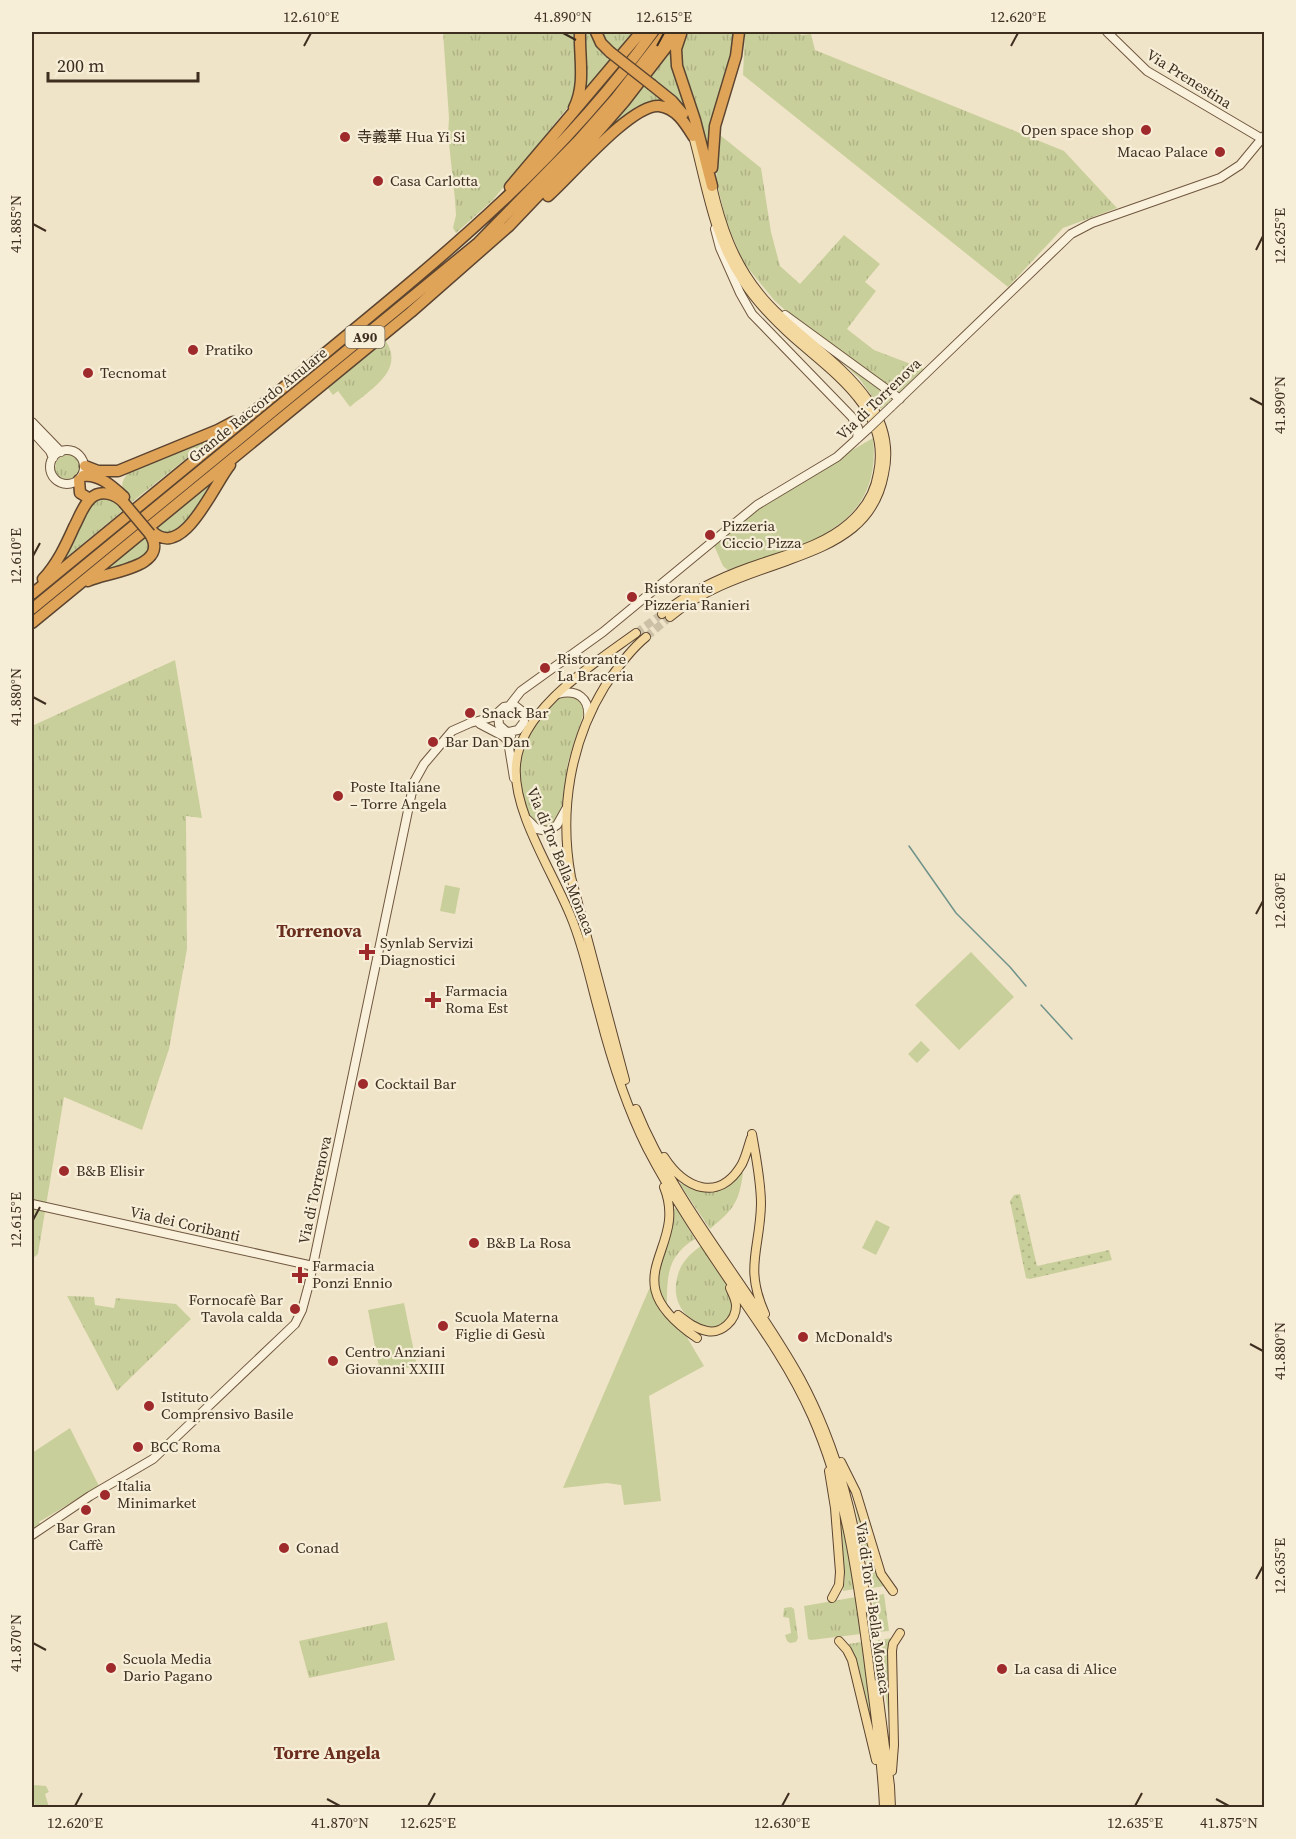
<svg xmlns="http://www.w3.org/2000/svg" width="1296" height="1839" viewBox="0 0 1296 1839" font-family="'Source Serif 4','Noto Sans SC',serif">
<style>
.grass{fill:url(#grass-tufts)}
.park{fill:#c9cf9b}
.garden{fill:url(#garden-dots)}
.lines{fill:none;stroke-linecap:round;stroke-linejoin:round}
.stream{stroke:#6f938a;stroke-width:1.5}
.primary-tunnel{stroke:#ccc0a6;stroke-width:8;stroke-dasharray:8 4;stroke-linecap:butt}
.secondary-casing{stroke:#6f573f;stroke-width:10}
.primary-casing{stroke:#5b4430;stroke-width:10}
.highway-casing{stroke:#5b4430;stroke-width:13}
.secondary{stroke:#faf1dc;stroke-width:8}
.primary{stroke:#f3d9a0;stroke-width:8}
.highway{stroke:#e0a458;stroke-width:10}
.secondary-bridge-casing{stroke:#6f573f;stroke-width:10;stroke-linecap:butt}
.highway-bridge-casing{stroke:#5b4430;stroke-width:13;stroke-linecap:butt}
.secondary-bridge{stroke:#faf1dc;stroke-width:8}
.highway-bridge{stroke:#e0a458;stroke-width:10}
.ticks{fill:none;stroke:#3d2e20;stroke-width:2}
.poi-dot{fill:#9e2a2b;stroke:#f7eed8;stroke-width:2}
.labels{text-anchor:middle;stroke-width:4.5;stroke-linejoin:round;paint-order:stroke}
.shield{fill:#f7eed8;stroke:#756857;stroke-width:1.5}
.shield-label{font-size:14px;font-weight:bold;fill:#3d2e20}
.street-label{font-size:15px;fill:#3d2e20;stroke:#f7eed8}
.poi-label{font-size:15px;fill:#3d2e20;stroke:#f7eed8;text-anchor:start}
.quarter-label{font-size:18px;font-weight:bold;fill:#6b2e1e;stroke:#f7eed8}
.neatline{fill:none;stroke:#3d2e20;stroke-width:2}
.ticks-label{font-size:15px;text-anchor:middle;fill:#3d2e20}
</style>
<defs>
<pattern id="grass-tufts" width="24" height="20" patternUnits="userSpaceOnUse" patternTransform="scale(1.5)"><rect width="24" height="20" fill="#c9cf9b"/><path d="M3 7l-1-3M5 7V3M7 7l1-3M15 17l-1-3M17 17v-4M19 17l1-3" fill="none" stroke="#aeb285"/></pattern>
<pattern id="garden-dots" width="8" height="8" patternUnits="userSpaceOnUse" patternTransform="scale(1.5)"><rect width="8" height="8" fill="#c9cf9b"/><path d="M2 2h.1M6 6h.1" fill="none" stroke="#aeb285" stroke-width="1.8" stroke-linecap="round"/></pattern>
</defs>
<rect width="100%" height="100%" fill="#f0e4c8"/>
<!-- grass -->
<path class="grass" d="M443,32H576L579,83L572,102L493,200L456,233L453,228L456,215L455,200L448,134L449,118Z
M582,32H592L612,59L582,97Z
M599,32H633L618,52L610,47Z
M686,32H736L708,156L679,58L682,40Z
M745,32H800L801,35L811,34L815,50L1064,151L1117,208L1063,228L1008,287L743,75Z
M673,44L690,121L680,106L650,78Z
M646,84L672,106L652,104L566,175Z
M720,135L761,168L771,232L780,266L800,284L844,235L880,264L865,282L876,291L847,329L874,350L924,369L881,409L859,378L774,300L743,262L726,221L716,180Z
M385,340C406,370 371,389 350,407L338,391L333,395L327,387Z
M213,437L132,502C121,491 118,483 130,471Z
M55 468a13 13 0 1 1 26 0a13 13 0 1 1-26 0Z
M215,478C202,498 190,526 166,534L155,529Z
M105,496L126,508L62,561L89,504Z
M146,537C159,562 115,568 98,574Z
M175,660L202,818L186,816L187,949L169,1049L142,1130L64,1097L38,1254L32,1259V726Z
M574,695L586,706L568,762L561,817L558,822L545,829L534,823L527,813L519,781L521,750L540,716L558,698Z
M741,1173H743C739,1203 733,1210 710,1229L679,1183L699,1190L738,1177Z
M676,1208L695,1239C668,1255 667,1275 667,1303C646,1287 667,1247 672,1227C674,1221 674,1215 674,1209Z
M701,1246C711,1260 734,1290 733,1307C730,1346 666,1324 677,1278C680,1264 689,1254 701,1246Z
M67,1296L94,1297L95,1305L114,1308L116,1298L176,1304L191,1319L117,1391Z
M851,1489L885,1586L871,1588L862,1537Z
M837,1495L855,1589L843,1591L845,1579Z
M884,1594L889,1631L877,1632L872,1596Z
M856,1597L861,1634L811,1640L808,1639L804,1606Z
M791,1607L794,1609L798,1638L796,1642L790,1643L787,1641L785,1635L791,1633L789,1618L783,1617L784,1608Z
M387,1622L395,1660L309,1678L299,1641Z
M892,1638L890,1642L889,1719L878,1640Z
M862,1642L872,1720L870,1718L850,1648L848,1644Z"/>
<!-- park -->
<path class="park" d="M873,438C883,531 799,546 730,572L723,566L712,541L753,508Z
M445,885L460,888L455,914L440,911Z
M971,952L1014,997L959,1050L915,1005Z
M921,1041L930,1050L917,1063L908,1054Z
M876,1220L890,1227L876,1255L862,1248Z
M650,1287L660,1311L685,1334L704,1366L649,1396L661,1501L624,1505L621,1485L607,1483L563,1488Z
M404,1303L417,1366L380,1373L368,1310Z
M70,1428L99,1486L39,1522L41,1525L32,1531V1453Z
M35,1785L46,1786L49,1792L45,1794L49,1807H35L32,1788Z"/>
<!-- garden -->
<path class="garden" d="M1020,1194L1037,1266L1109,1250L1112,1260L1030,1279L1026,1278L1010,1201L1014,1195Z"/>
<g class="lines">
<!-- stream -->
<path class="stream" d="M909,846L956,913L1010,967L1026,986
M1041,1005L1072,1039"/>
<!-- primary-tunnel -->
<path class="primary-tunnel" d="M636,633L662,614
M646,637L670,617"/>
<!-- secondary casing -->
<g class="secondary-casing">
<path id="secondary" d="M1107,32L1147,71L1264,140
M715,229L720,248L740,293L752,314L852,417L858,428L857,439
M785,315L900,399
M891,407L1071,234L1092,223L1220,178L1240,165L1264,136
M32,422L61,452
M32,431L50,451L53,458
M50 467a17 17 0 1 1 34 0a17 17 0 1 1-34 0Z
M558,694C577,689 590,698 588,718
M510,705L521,691L603,632L757,505L837,457L869,428
M498,713L499,725L511,736
M480,724L503,736L508,741L514,778
M528,820L537,829L548,831L557,825L566,809
M32,1204L313,1266
M32,1535L90,1496L153,1459L295,1324L302,1310L309,1284L414,782L424,764L452,731L470,723L493,717L504,707L514,705L523,712L524,722L518,730L508,732"/>
</g>
<!-- primary casing -->
<g class="primary-casing">
<path id="primary" d="M662,614C688,593 719,578 750,567C783,555 822,547 849,523C864,510 875,493 878,473C891,411 835,374 794,338C775,321 757,303 743,281C713,237 707,187 693,136
M670,617C703,589 744,576 784,562C808,553 832,545 853,528C870,514 880,496 884,474C903,391 802,348 759,293C733,261 721,225 712,186
M636,633C595,663 520,709 516,765C512,811 554,874 571,917C584,948 590,980 599,1012C611,1059 625,1104 647,1148C673,1198 705,1245 737,1292C765,1332 792,1371 812,1416C846,1493 857,1574 868,1657C874,1707 882,1757 884,1808
M625,1080L571,877C559,811 570,743 605,686C617,668 630,650 646,637
M636,1109C676,1207 749,1286 800,1378C839,1450 857,1527 867,1608
M752,1134C756,1157 761,1181 761,1204C760,1250 744,1267 765,1314
M664,1157C684,1188 719,1204 742,1164C746,1156 748,1147 751,1138
M664,1187C690,1251 608,1277 697,1338
M678,1315C687,1322 696,1329 707,1331C722,1334 736,1320 736,1306C736,1299 732,1293 730,1288
M841,1462L856,1492L881,1574L893,1591
M829,1471L835,1508L840,1572L839,1585L832,1598
M839,1641L847,1650L852,1660L876,1760
M877,1684L890,1786L891,1808
M892,1771L894,1745L892,1651L893,1644L900,1633"/>
</g>
<!-- highway casing -->
<g class="highway-casing">
<path id="highway" d="M596,32L601,43L610,52
M681,34L676,49L677,66L695,120L712,186
M652,85L672,101L683,114
M574,108C586,84 579,57 580,32
M712,168L715,126L736,56L739,32
M510,187L641,32
M548,196C571,176 631,104 659,106C676,108 685,123 693,136
M85,466L98,471H118L218,430L233,422
M83,476C99,474 112,486 124,497
M79,480L80,493L90,499
M152,531C183,562 214,484 230,465
M43,579C57,564 66,545 74,527C79,518 83,505 91,498C101,489 116,494 124,503
M88,581C106,572 171,568 150,534
M32,594C129,515 226,435 323,355C446,254 560,161 653,32
M32,609L478,243L578,141L616,98L667,32
M32,623L411,312L509,226L590,141L624,102L678,32"/>
</g>
<!-- secondary -->
<use href="#secondary" class="secondary"/>
<!-- primary -->
<use href="#primary" class="primary"/>
<!-- highway -->
<use href="#highway" class="highway"/>
<!-- secondary-bridge casing -->
<g class="secondary-bridge-casing">
<path id="secondary-bridge" d="M869,428L891,407"/>
</g>
<!-- highway-bridge casing -->
<g class="highway-bridge-casing">
<path id="highway-bridge" d="M610,52L652,85
M124,503L150,534"/>
</g>
<!-- secondary-bridge -->
<use href="#secondary-bridge" class="secondary-bridge"/>
<!-- highway-bridge -->
<use href="#highway-bridge" class="highway-bridge"/>
</g>
<!-- ticks -->
<path class="ticks" d="M563,33L576,40M304,46L311,33M657,46L664,33M1011,46L1018,33M33,224L46,231M1256,250L1263,236M1250,398L1263,405M33,556L40,543M33,697L46,704M1256,914L1263,901M33,1220L40,1207M1250,1344L1263,1351M1256,1579L1263,1566M33,1643L46,1650M327,1799L340,1806M1216,1799L1229,1806M75,1806L82,1793M428,1806L435,1793M782,1806L789,1793M1135,1806L1142,1793"/>
<!-- markers -->
<g class="poi-dot">
<circle cx="1146" cy="130" r="6"/>
<circle cx="345" cy="137" r="6"/>
<circle cx="1220" cy="152" r="6"/>
<circle cx="378" cy="181" r="6"/>
<circle cx="193" cy="350" r="6"/>
<circle cx="88" cy="373" r="6"/>
<circle cx="710" cy="535" r="6"/>
<circle cx="632" cy="597" r="6"/>
<circle cx="545" cy="668" r="6"/>
<circle cx="470" cy="713" r="6"/>
<circle cx="433" cy="742" r="6"/>
<circle cx="338" cy="796" r="6"/>
<path d="M364 943h6v6h6v6h-6v6h-6v-6h-6v-6h6z"/>
<path d="M430 991h6v6h6v6h-6v6h-6v-6h-6v-6h6z"/>
<circle cx="363" cy="1084" r="6"/>
<circle cx="64" cy="1171" r="6"/>
<circle cx="474" cy="1243" r="6"/>
<path d="M297 1266h6v6h6v6h-6v6h-6v-6h-6v-6h6z"/>
<circle cx="295" cy="1309" r="6"/>
<circle cx="443" cy="1326" r="6"/>
<circle cx="803" cy="1337" r="6"/>
<circle cx="333" cy="1361" r="6"/>
<circle cx="149" cy="1406" r="6"/>
<circle cx="138" cy="1447" r="6"/>
<circle cx="105" cy="1495" r="6"/>
<circle cx="86" cy="1510" r="6"/>
<circle cx="284" cy="1548" r="6"/>
<circle cx="111" cy="1668" r="6"/>
<circle cx="1002" cy="1669" r="6"/>
</g>
<g class="labels">
<!-- shield labels -->
<rect class="shield" x="345.5" y="326" width="39" height="22" rx="4.5"/>
<g class="shield-label">
<text x="365" y="342">A90</text>
</g>
<!-- street labels -->
<g class="street-label">
<text transform="translate(1189 79) rotate(32)" y="5">Via Prenestina</text>
<text transform="translate(879 399) rotate(-44)" y="5">Via di Torrenova</text>
<text transform="translate(258 405) rotate(-39)" y="5">Grande Raccordo Anulare</text>
<text transform="translate(561 861) rotate(68)" y="5">Via di Tor Bella Monaca</text>
<text transform="translate(315 1190) rotate(-78)" y="5">Via di Torrenova</text>
<text transform="translate(185 1224) rotate(13)" y="5">Via dei Coribanti</text>
<text transform="translate(873 1608) rotate(82)" y="5">Via di Tor di Bella Monaca</text>
</g>
<!-- poi labels -->
<g class="poi-label">
<text x="1134" y="135" text-anchor="end">Open space shop</text>
<text x="357" y="142">寺義華 Hua Yi Si</text>
<text x="1208" y="157" text-anchor="end">Macao Palace</text>
<text x="390" y="186">Casa Carlotta</text>
<text x="205" y="355">Pratiko</text>
<text x="100" y="378">Tecnomat</text>
<text x="722" y="531">Pizzeria<tspan x="722" dy="17">Ciccio Pizza</tspan></text>
<text x="644" y="593">Ristorante<tspan x="644" dy="17">Pizzeria Ranieri</tspan></text>
<text x="557" y="664">Ristorante<tspan x="557" dy="17">La Braceria</tspan></text>
<text x="482" y="718">Snack Bar</text>
<text x="445" y="747">Bar Dan Dan</text>
<text x="350" y="792">Poste Italiane<tspan x="350" dy="17">– Torre Angela</tspan></text>
<text x="380" y="948">Synlab Servizi<tspan x="380" dy="17">Diagnostici</tspan></text>
<text x="445" y="996">Farmacia<tspan x="445" dy="17">Roma Est</tspan></text>
<text x="375" y="1089">Cocktail Bar</text>
<text x="76" y="1176">B&amp;B Elisir</text>
<text x="486" y="1248">B&amp;B La Rosa</text>
<text x="312" y="1271">Farmacia<tspan x="312" dy="17">Ponzi Ennio</tspan></text>
<text x="283" y="1305" text-anchor="end">Fornocafè Bar<tspan x="283" dy="17">Tavola calda</tspan></text>
<text x="455" y="1322">Scuola Materna<tspan x="455" dy="17">Figlie di Gesù</tspan></text>
<text x="815" y="1342">McDonald's</text>
<text x="345" y="1357">Centro Anziani<tspan x="345" dy="17">Giovanni XXIII</tspan></text>
<text x="161" y="1402">Istituto<tspan x="161" dy="17">Comprensivo Basile</tspan></text>
<text x="150" y="1452">BCC Roma</text>
<text x="117" y="1491">Italia<tspan x="117" dy="17">Minimarket</tspan></text>
<text x="86" y="1533" text-anchor="middle">Bar Gran<tspan x="86" dy="17">Caffè</tspan></text>
<text x="296" y="1553">Conad</text>
<text x="123" y="1664">Scuola Media<tspan x="123" dy="17">Dario Pagano</tspan></text>
<text x="1014" y="1674">La casa di Alice</text>
</g>
<!-- quarter labels -->
<g class="quarter-label">
<text x="319" y="937">Torrenova</text>
<text x="327" y="1759">Torre Angela</text>
</g>
</g>
<!-- border -->
<rect width="1296" height="1839" fill="none" stroke="#f7eed8" stroke-width="66"/>
<!-- scale -->
<path d="M48 72v9h150v-9" fill="none" stroke="#3d2e20" stroke-width="3"/>
<text x="57" y="72" font-size="18" fill="#3d2e20" stroke="#f7eed8" stroke-width="4.5" paint-order="stroke">200 m</text>
<rect x="33" y="33" width="1230" height="1773" class="neatline"/>
<g class="ticks-label">
<text x="311" y="22">12.610°E</text>
<text x="563" y="22">41.890°N</text>
<text x="664" y="22">12.615°E</text>
<text x="1018" y="22">12.620°E</text>
<text transform="translate(16 224) rotate(-90)" y="5">41.885°N</text>
<text transform="translate(1280 236) rotate(-90)" y="5">12.625°E</text>
<text transform="translate(1280 405) rotate(-90)" y="5">41.890°N</text>
<text transform="translate(16 556) rotate(-90)" y="5">12.610°E</text>
<text transform="translate(16 697) rotate(-90)" y="5">41.880°N</text>
<text transform="translate(1280 901) rotate(-90)" y="5">12.630°E</text>
<text transform="translate(16 1220) rotate(-90)" y="5">12.615°E</text>
<text transform="translate(1280 1351) rotate(-90)" y="5">41.880°N</text>
<text transform="translate(1280 1566) rotate(-90)" y="5">12.635°E</text>
<text transform="translate(16 1643) rotate(-90)" y="5">41.870°N</text>
<text x="75" y="1828">12.620°E</text>
<text x="340" y="1828">41.870°N</text>
<text x="428" y="1828">12.625°E</text>
<text x="782" y="1828">12.630°E</text>
<text x="1135" y="1828">12.635°E</text>
<text x="1229" y="1828">41.875°N</text>
</g>
</svg>
